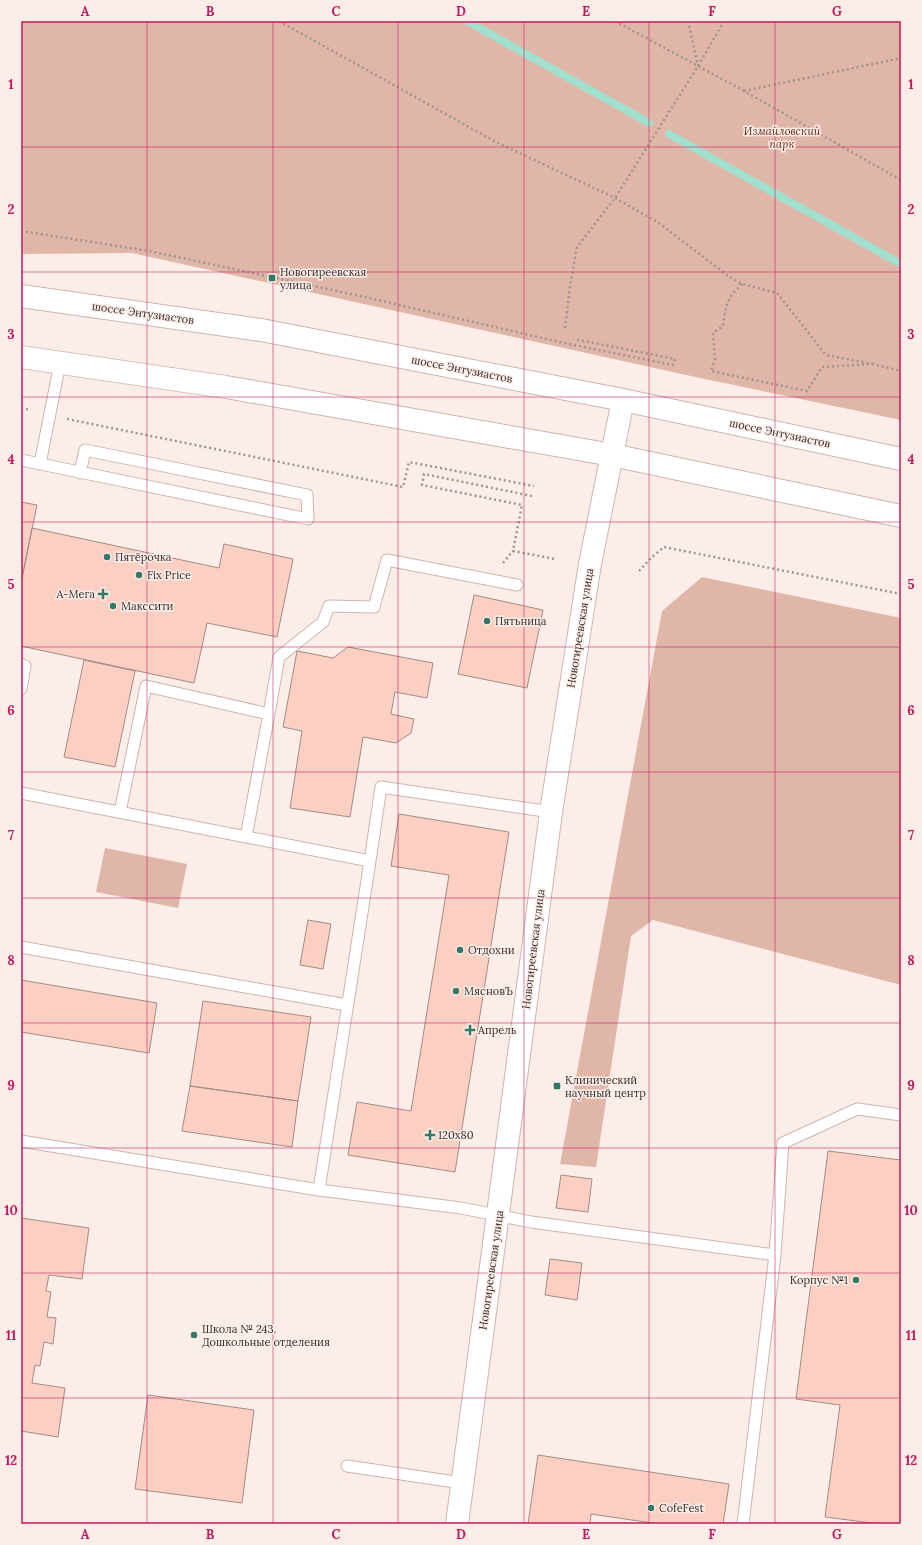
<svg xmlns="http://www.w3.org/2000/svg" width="922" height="1545" viewBox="0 0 922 1545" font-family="Lora,serif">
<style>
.green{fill:#e0b6a8}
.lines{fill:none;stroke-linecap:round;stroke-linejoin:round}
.stream{stroke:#a2dfcd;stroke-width:8}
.building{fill:#fbcfc1;stroke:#a38c85}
.service-casing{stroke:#cdb5ae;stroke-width:13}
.secondary-casing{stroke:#cdb5ae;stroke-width:24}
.primary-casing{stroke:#cdb5ae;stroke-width:24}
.path{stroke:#a19490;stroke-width:2.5;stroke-dasharray:2 3;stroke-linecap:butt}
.service{stroke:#fff;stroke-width:11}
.secondary{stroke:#fff;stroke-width:22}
.primary{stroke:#fff;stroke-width:22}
.grid{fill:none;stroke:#c2185b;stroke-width:1;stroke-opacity:0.55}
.poi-dot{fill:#367868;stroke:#fcede8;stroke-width:1.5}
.labels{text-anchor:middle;stroke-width:3;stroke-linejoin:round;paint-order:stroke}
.park-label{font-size:11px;font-style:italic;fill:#692a16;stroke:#fcede8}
.poi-label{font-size:11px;fill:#372e2b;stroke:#fcede8;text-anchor:start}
.street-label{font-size:11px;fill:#372e2b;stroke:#fcede8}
.neatline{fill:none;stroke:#c2185b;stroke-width:1.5}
.grid-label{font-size:13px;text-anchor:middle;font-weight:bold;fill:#c2185b}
</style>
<rect width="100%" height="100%" fill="#fcede8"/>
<!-- green -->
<path class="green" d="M21,21H901V420L700,378L132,253L21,254Z
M702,577L901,618V985L653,920L631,936L596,1167L560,1164L662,611Z
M105,848L187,864L178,908L96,892Z"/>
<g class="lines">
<!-- stream -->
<path class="stream" d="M467,21L649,123
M669,134L901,264"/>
</g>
<!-- building -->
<path class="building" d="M21,502L37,505L21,583Z
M32,528L219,568L224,544L293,559L277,637L207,623L194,683L21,646V583Z
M474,595L543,610L527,688L458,674Z
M348,647L433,663L427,698L395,692L391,714L414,719L411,733L396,743L363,737L350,817L290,808L302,731L283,727L297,651L333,658Z
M84,660L135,671L115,767L64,757Z
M399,814L509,832L455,1172L348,1155L357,1102L411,1111L449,875L391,866Z
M308,920L331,924L323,969L300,965Z
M21,980L157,1003L149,1053L21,1032Z
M203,1001L311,1017L298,1101L190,1086Z
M190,1086L298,1101L292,1147L182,1131Z
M828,1151L901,1160V1524H880L825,1517L840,1405L796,1399Z
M561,1175L592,1179L588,1212L556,1208Z
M21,1218L89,1228L82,1279L49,1275L46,1291L51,1292L47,1317L56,1318L53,1344L44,1342L40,1366L35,1365L32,1383L65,1388L58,1437L21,1431Z
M550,1259L582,1263L577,1300L545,1295Z
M148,1395L254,1410L242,1503L135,1489Z
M538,1455L729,1484L723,1524H659L591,1514L590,1524H528Z"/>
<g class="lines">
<!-- service casing -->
<g class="service-casing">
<path id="service" d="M21,460L308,519L307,495L85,450L80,473
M40,464L60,363
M21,664L25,666L21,689
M269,714L279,657L323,622L329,606L374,607L387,560L517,585
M21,793L370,861L319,1190
M120,812L146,686L269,714L246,837
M370,861L381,787L551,812
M21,947L347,1005
M21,1141L319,1190L461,1208L531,1222L775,1255
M347,1466L462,1483
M743,1524L775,1255L783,1143L857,1109L901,1115"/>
</g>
<!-- secondary casing -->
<g class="secondary-casing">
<path id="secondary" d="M457,1524L551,812L590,564L623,400"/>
</g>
<!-- primary casing -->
<g class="primary-casing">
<path id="primary" d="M21,296L261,330L623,400L901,459
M21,357L226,387L612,455L901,516"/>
</g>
<!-- path -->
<path class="path" d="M279,21L494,141L615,198L659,223L728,276L742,284L777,293L826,355L873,364
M615,21L744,91L901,180
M688,21L698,66
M744,91L901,58
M21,231L149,251L365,297L564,343L673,365L675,359L574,339
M742,284C726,299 726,305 723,326L713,333L715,360L711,371L807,391L822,367L873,364L901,371
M565,328L570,286L577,247L615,198L698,66L724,21
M21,408L31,410
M67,419L403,487L409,462L534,486
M532,496L424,474L422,485L522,505L513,551L555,559
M503,563L513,551
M639,571L651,558L664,547L901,594"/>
<!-- service -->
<use href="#service" class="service"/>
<!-- secondary -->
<use href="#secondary" class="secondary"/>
<!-- primary -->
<use href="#primary" class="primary"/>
</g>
<!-- grid -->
<path class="grid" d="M147,21V1524M273,21V1524M398,21V1524M524,21V1524M649,21V1524M775,21V1524M21,147H901M21,272H901M21,397H901M21,522H901M21,647H901M21,772H901M21,898H901M21,1023H901M21,1148H901M21,1273H901M21,1398H901"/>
<!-- markers -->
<g class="poi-dot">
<rect x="268" y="274" width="8" height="8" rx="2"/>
<circle cx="107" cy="557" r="4"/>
<circle cx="139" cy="575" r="4"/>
<path d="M101 588h4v4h4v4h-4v4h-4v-4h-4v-4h4z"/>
<circle cx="113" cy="606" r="4"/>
<circle cx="487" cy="621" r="4"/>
<circle cx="460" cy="950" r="4"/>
<circle cx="456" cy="991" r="4"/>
<path d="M468 1024h4v4h4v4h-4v4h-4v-4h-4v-4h4z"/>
<rect x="553" y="1082" width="8" height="8" rx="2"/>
<path d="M428 1129h4v4h4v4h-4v4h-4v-4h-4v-4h4z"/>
<circle cx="856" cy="1280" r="4"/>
<circle cx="194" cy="1335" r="4"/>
<circle cx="651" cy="1508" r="4"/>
</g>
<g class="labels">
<!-- park labels -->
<g class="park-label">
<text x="782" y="135">Измайловский<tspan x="782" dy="13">парк</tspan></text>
</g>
<!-- poi labels -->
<g class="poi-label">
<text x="280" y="276">Новогиреевская<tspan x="280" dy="13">улица</tspan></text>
<text x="115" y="561">Пятёрочка</text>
<text x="147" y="579">Fix Price</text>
<text x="95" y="598" text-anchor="end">А-Мега</text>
<text x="121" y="610">Макссити</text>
<text x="495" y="625">Пятьница</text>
<text x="468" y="954">Отдохни</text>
<text x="464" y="995">МясновЪ</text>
<text x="478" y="1034">Апрель</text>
<text x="565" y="1084">Клинический<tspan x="565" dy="13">научный центр</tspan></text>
<text x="438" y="1139">120x80</text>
<text x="848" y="1284" text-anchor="end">Корпус №1</text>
<text x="202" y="1333">Школа № 243.<tspan x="202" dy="13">Дошкольные отделения</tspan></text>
<text x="659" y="1512">CofeFest</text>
</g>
<!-- street labels -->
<g class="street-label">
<text transform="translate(143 313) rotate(8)" y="4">шоссе Энтузиастов</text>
<text transform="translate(462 369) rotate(11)" y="4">шоссе Энтузиастов</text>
<text transform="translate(780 433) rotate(12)" y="4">шоссе Энтузиастов</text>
<text transform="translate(580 628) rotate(-81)" y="4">Новогиреевская улица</text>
<text transform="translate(533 949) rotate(-83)" y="4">Новогиреевская улица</text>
<text transform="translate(491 1270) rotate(-82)" y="4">Новогиреевская улица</text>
</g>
</g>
<!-- border -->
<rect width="922" height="1545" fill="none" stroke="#fcede8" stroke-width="44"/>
<rect x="22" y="22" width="878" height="1501" class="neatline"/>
<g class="grid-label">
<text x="85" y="16">A</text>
<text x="210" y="16">B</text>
<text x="336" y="16">C</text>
<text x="461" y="16">D</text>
<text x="586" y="16">E</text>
<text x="712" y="16">F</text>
<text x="837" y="16">G</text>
<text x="11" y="89">1</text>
<text x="911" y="89">1</text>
<text x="11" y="214">2</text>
<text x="911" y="214">2</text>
<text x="11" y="339">3</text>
<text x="911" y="339">3</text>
<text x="11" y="464">4</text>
<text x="911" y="464">4</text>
<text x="11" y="589">5</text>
<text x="911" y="589">5</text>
<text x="11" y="715">6</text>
<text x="911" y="715">6</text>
<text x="11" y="840">7</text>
<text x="911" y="840">7</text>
<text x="11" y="965">8</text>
<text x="911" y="965">8</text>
<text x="11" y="1090">9</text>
<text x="911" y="1090">9</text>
<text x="11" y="1215">10</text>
<text x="911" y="1215">10</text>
<text x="11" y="1340">11</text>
<text x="911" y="1340">11</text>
<text x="11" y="1465">12</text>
<text x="911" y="1465">12</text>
<text x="85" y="1539">A</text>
<text x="210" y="1539">B</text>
<text x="336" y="1539">C</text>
<text x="461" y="1539">D</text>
<text x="586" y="1539">E</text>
<text x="712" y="1539">F</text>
<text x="837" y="1539">G</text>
</g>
</svg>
